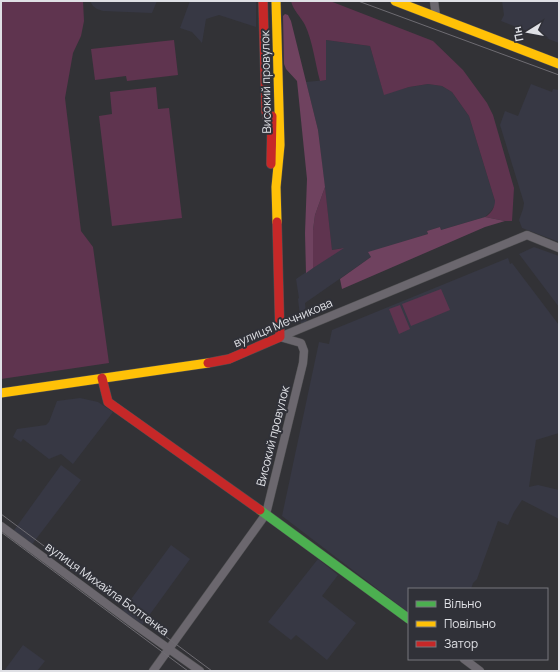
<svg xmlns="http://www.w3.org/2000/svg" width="560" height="672" viewBox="0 0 560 672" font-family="Manrope,sans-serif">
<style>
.built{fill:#373844}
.green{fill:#5f344f}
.forest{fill:#6f425f}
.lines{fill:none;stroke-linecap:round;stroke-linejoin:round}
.street-casing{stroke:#4f4f51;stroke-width:9}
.fast-casing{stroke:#4f4f51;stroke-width:10}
.slow-casing{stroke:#4f4f51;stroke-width:10}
.jam-casing{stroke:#4f4f51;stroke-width:10}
.street{stroke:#6b676e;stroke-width:8}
.fast{stroke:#4caf50;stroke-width:9}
.slow{stroke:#ffc107;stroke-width:9}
.jam{stroke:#c62828;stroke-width:9}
.tram{stroke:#6e6c72;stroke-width:1}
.labels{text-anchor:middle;stroke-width:4;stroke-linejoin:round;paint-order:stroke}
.street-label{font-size:12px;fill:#dfe0e5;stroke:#303138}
</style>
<rect width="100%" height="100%" fill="#323236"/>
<!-- built -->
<path class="built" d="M90,1H157L152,13L103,11L97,9L93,6Z
M190,1H256V27L219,15L206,19L202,43L192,32L180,28Z
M502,1H559V43L501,21L504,15Z
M326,40L370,46L384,94L409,87L428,84L442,86L452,92L469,116L495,201V205L491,211L485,217L441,230L440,227L427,231L428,234L369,252L371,257L305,303L307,323L301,324L298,299L299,298L296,279L342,248L332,250L318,130L306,82L326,80Z
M531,84L552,92L553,89L559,90V242L522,228L519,220L523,209L524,203L500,125L505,111L518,116Z
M534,247L559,256V307L519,254Z
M508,258L510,264L512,263L559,325V433L536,440L529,487L538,485L559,490V519L522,500L514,512L508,525L498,521L477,579L473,583L471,589H409V613L282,516L319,342L329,344L332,330Z
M80,398L98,402L113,412L73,464L61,454L49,459L23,439L21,442L13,437L17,429L46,425L49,422L57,401Z
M61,465L81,480L30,547L12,533Z
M171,545L190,559L140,628L120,614Z
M318,559L338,575L322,596L356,623L327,660L296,635L291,640L268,622Z
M23,645L45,661L37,671H4Z"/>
<!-- green -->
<path class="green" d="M1,1H83L84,21L81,36L73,53L65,98L81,231L93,247L109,363L1,379Z
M291,1H330L433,41L463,70L487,103L493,115L514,188L512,221H505L485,217C491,214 495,207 495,201L469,116L452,92L442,86L428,84L409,87L384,95L370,46L326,40V80L320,81C315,63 313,42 305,25C301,17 293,10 291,1Z
M174,40L178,75L127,81L126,76L95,80L91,49Z
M156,87L158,109L169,108L182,218L112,226L99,116L112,114L110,92Z
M325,187L332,250L344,248L313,268V230L315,215Z
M441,289L450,310L411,326L402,304Z
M400,305L410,329L399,334L389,309Z"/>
<!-- forest -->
<path class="forest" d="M285,14L288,15L291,21L318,130L325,187L315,215L313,230V268L306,273L305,233L307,179L297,81L286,69L284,64L283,16Z
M485,217L505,221L485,227L342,289L340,279L371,257L368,252L428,234L427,231L440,227L441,230Z"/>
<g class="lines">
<!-- street casing -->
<g class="street-casing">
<path id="street" d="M434,1L436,16
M280,337L527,235L559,248
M1,526L131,622L200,671
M464,659L480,671
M153,671L266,514L303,363L304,351L301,343L280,337"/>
</g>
<!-- fast casing -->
<g class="fast-casing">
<path id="fast" d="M260,510L409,619"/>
</g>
<!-- slow casing -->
<g class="slow-casing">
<path id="slow" d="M276,1L280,145L276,187L277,222
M395,1L559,64
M1,393L208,363"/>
</g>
<!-- jam casing -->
<g class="jam-casing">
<path id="jam" d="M263,1L266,111L269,126
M271,164L272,116
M208,363L229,359L280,337L277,222
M102,378L108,402L260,510"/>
</g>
<!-- street -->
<use href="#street" class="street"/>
<!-- fast -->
<use href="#fast" class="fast"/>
<!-- slow -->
<use href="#slow" class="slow"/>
<!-- jam -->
<use href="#jam" class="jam"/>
<!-- tram -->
<path class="tram" d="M358,1L559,75
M1,514L212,671
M1,532L188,671"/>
</g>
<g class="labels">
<!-- street labels -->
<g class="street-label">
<text transform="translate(266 82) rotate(-91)" y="4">Високий провулок</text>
<text transform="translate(283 323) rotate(-23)" y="4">вулиця Мечникова</text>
<text transform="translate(273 436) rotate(-76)" y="4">Високий провулок</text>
<text transform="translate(107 589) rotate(36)" y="4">вулиця Михайла Болтенка</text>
</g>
</g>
<!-- border -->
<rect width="560" height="672" fill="none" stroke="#dfe0e5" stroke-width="4"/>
<!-- legend -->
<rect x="408" y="588" width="140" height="72" fill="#303138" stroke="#76777d"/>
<rect x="416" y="601" width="20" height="6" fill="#4caf50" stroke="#76777d"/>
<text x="444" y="608" font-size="12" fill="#dfe0e5">Вільно</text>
<rect x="416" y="621" width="20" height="6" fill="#ffc107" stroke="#76777d"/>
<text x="444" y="628" font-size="12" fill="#dfe0e5">Повільно</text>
<rect x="416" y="641" width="20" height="6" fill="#c62828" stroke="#76777d"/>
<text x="444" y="648" font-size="12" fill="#dfe0e5">Затор</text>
<!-- north arrow -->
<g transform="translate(528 32) rotate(259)" stroke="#303138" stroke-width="3" paint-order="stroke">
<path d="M0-3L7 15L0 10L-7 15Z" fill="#dfe0e5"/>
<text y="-6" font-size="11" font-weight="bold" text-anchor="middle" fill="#dfe0e5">Пн</text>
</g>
</svg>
